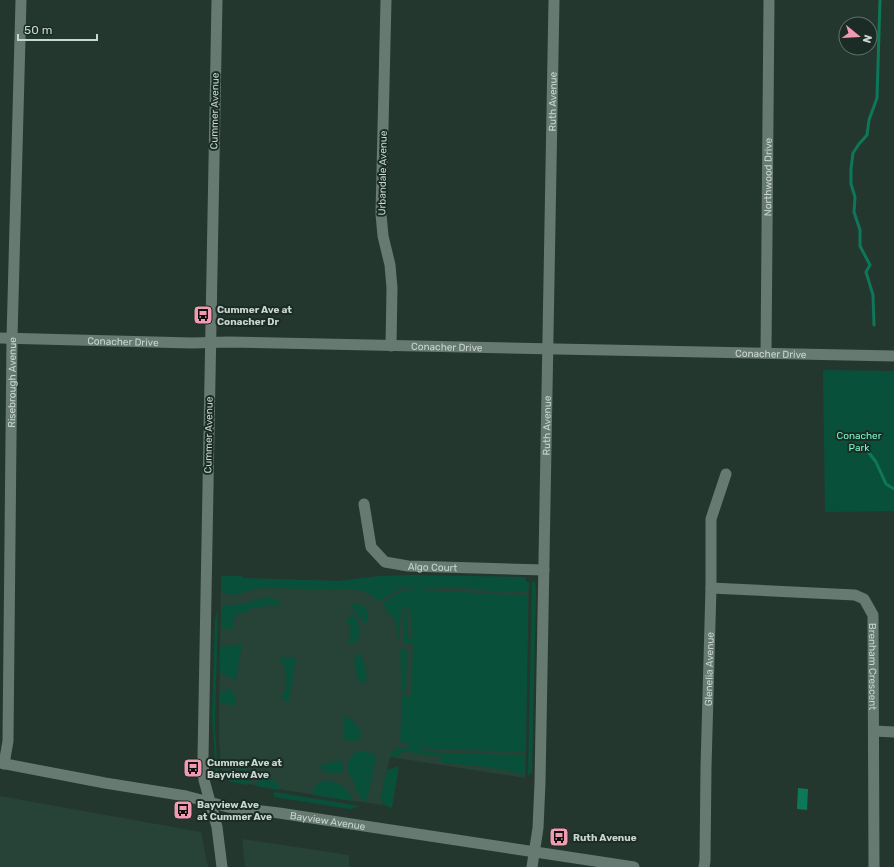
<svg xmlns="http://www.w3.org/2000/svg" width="894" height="867" viewBox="0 0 894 867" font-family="Rubik,sans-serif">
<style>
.built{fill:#274237}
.green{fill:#09503a}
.water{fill:#0e7758}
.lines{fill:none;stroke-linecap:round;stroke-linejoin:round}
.stream{stroke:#0e7758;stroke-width:3}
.minor{stroke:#667a71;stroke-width:11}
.tertiary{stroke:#667a71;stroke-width:11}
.secondary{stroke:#667a71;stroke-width:11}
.labels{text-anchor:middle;stroke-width:4;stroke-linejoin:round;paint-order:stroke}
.street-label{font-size:10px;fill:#cad6d0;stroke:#1a2c25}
.poi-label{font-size:10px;font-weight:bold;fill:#cad6d0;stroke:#1a2c25;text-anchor:start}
.park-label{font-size:10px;fill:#7af6c7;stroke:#1a2c25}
</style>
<rect width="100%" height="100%" fill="#24372f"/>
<!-- built -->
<path class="built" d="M221,578L338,581L529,582L525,778L390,757L382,795V801L384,805L353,801L229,781L221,769L219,737Z
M0,796L201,832L208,867H0Z
M242,839L349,855V867H245Z"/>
<!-- green -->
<path class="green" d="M823,370L894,371V511L825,512Z
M414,575L526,577V582H529L528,592H496L464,588L424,587V590C459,591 494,595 528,595L526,752L432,749L421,746L420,749L439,753L526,755L525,774L480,766L442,763V757L402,751L400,756L390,757C393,746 401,749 409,748V743L400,742L402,695H411L413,644H403L404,612L407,613L408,637L413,638V635L412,634L410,610L401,608L399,644C397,631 399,618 386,612L383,603L402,591L412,590L414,592L413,587H403L378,602L370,594L359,590L261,588L235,595L226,594L222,592L221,576H242L243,578L338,581L379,576Z
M532,582H535L536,593L532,773L528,776Z
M262,598H273L281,603V606C267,606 254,605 243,614L240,612L232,621L234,623L231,630L221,628V607L227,605L243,604Z
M352,603C365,602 372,611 366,623H364L351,606Z
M218,610L215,727L218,776H216L212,716L215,618Z
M351,614H353C360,623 362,633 356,642L348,644L351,626L346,623Z
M242,644L236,680L220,673V647Z
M400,649H407L406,691H402Z
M356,654L360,655C365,662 370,677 363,684C354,678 353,663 356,654Z
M279,657H296L289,701L280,700C290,687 287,670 279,657Z
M228,689H232V694H235V705L233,706L219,702V693Z
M344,716C352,719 359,726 362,735L359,740L352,741L343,739Z
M359,751L368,752L376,755L368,797L364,802L354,789L356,788L351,776L349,777C347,765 347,756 359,751Z
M340,760C352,777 327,777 318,766Z
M399,766L392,808C389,807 385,806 383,803C379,797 386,777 387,770Z
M241,770L248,771L251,774V779L247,785L232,782L228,780L231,774Z
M264,778C272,778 279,781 279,790L256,786L258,781Z
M324,781C337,780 349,788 353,801L313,795C314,787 316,783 324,781Z
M274,792L360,806L350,809L274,797Z"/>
<!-- water -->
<path class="water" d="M798,788L808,789L807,810L797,809Z"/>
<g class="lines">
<!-- stream -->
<path class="stream" d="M874,325L873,295L866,272L870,265L860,246V230L854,212L855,197L851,184V169L853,153L859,144L867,135L869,120L877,98L880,0
M863,445L876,462L886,484L894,489"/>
<!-- minor -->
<g class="minor">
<path d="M386,0L381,214L383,236L390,265L392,288L391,346"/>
<path id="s1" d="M0,338L192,343L228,342L894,356"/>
<path id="s2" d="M766,353L769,0"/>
<path id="s3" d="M364,504L371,547L385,562L408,566L544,570"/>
<path id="s4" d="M711,588L855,595L864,599L873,615L874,867"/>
<path d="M874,731L894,732"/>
<path id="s5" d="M4,764L8,741L12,338L21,0"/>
<path id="s6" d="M532,867L538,828L540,783L554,0"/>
<path id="s7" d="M704,867L705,861L706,767L711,588V519L726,474"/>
</g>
<!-- tertiary -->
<path class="tertiary" d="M217,0L203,758L204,780L217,827L222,867"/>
<!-- secondary -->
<path class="secondary" id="s8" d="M0,763L105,783L186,796L228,807L279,813L634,867"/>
</g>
<!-- icons -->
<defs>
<g id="bus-square" transform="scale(1)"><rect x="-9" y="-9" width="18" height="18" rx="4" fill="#f19ab1" stroke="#1a2c25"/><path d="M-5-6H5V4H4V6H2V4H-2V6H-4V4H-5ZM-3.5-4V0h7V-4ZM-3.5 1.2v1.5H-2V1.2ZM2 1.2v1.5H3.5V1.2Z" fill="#111"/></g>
</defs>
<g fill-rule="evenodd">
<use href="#bus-square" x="203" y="315"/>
<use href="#bus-square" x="193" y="768"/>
<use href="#bus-square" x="183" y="810"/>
<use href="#bus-square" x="559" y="837"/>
</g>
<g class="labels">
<!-- street labels -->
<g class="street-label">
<text dy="4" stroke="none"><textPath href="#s6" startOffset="766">Ruth Avenue</textPath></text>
<text transform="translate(214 111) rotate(-89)" y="4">Cummer Avenue</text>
<text transform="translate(382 173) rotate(-89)" y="4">Urbandale Avenue</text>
<text dy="4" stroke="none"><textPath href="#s2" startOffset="176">Northwood Drive</textPath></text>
<text dy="4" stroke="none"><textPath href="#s1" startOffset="123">Conacher Drive</textPath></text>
<text dy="4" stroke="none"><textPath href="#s1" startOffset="447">Conacher Drive</textPath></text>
<text dy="4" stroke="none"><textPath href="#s1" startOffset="771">Conacher Drive</textPath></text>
<text dy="4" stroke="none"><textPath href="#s5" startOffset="382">Risebrough Avenue</textPath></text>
<text dy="4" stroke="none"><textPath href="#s6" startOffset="442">Ruth Avenue</textPath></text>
<text transform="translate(208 435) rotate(-89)" y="4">Cummer Avenue</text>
<text dy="4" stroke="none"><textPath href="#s3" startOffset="112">Algo Court</textPath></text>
<text dy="4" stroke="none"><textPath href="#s4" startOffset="224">Brenham Crescent</textPath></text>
<text dy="4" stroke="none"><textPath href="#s7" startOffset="198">Glenelia Avenue</textPath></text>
<text dy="4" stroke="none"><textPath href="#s8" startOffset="333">Bayview Avenue</textPath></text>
</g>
<!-- poi labels -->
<g class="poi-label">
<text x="217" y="313">Cummer Ave at<tspan x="217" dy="12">Conacher Dr</tspan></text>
<text x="207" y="766">Cummer Ave at<tspan x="207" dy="12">Bayview Ave</tspan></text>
<text x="197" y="808">Bayview Ave<tspan x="197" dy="12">at Cummer Ave</tspan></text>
<text x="573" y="841">Ruth Avenue</text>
</g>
<!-- park labels -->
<g class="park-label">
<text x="859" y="439">Conacher<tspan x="859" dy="12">Park</tspan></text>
</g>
</g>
<!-- north arrow -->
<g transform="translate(858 36) rotate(108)"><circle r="19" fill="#1a2c25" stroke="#607069"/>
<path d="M0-3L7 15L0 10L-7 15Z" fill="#f19ab1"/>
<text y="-6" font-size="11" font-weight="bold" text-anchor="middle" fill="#cad6d0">N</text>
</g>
<!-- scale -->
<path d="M18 34v6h79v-6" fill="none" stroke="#cad6d0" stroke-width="2"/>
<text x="24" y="34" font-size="12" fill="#cad6d0" stroke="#1a2c25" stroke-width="3" paint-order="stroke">50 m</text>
</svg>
